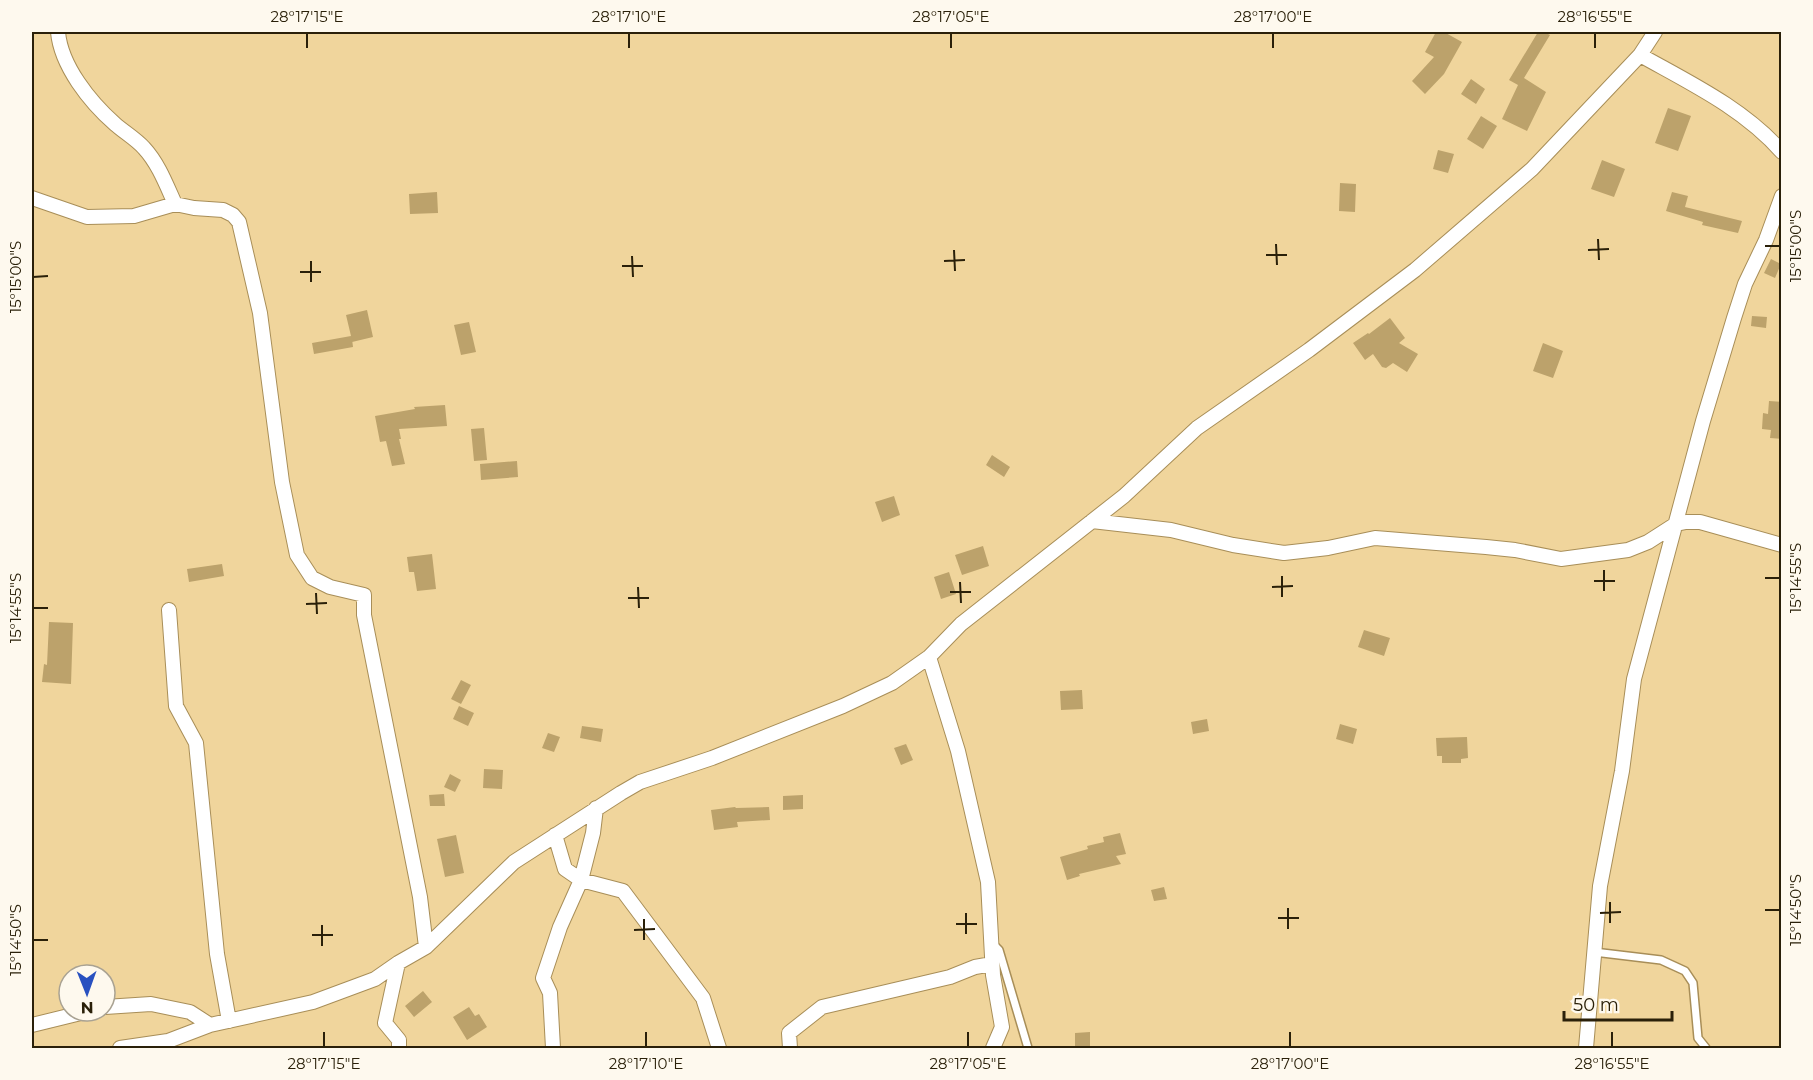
<svg xmlns="http://www.w3.org/2000/svg" width="1813" height="1080" viewBox="0 0 1813 1080" font-family="Montserrat,sans-serif">
<style>
.building{fill:#bca26b}
.lines{fill:none;stroke-linecap:round;stroke-linejoin:round}
.lane-casing{stroke:#a88e58;stroke-width:10}
.street-casing{stroke:#a88e58;stroke-width:16}
.lane{stroke:#fff;stroke-width:7}
.street{stroke:#fff;stroke-width:14}
.ticks{fill:none;stroke:#2a2009;stroke-width:2}
.neatline{fill:none;stroke:#2a2009;stroke-width:2}
.ticks-label{font-size:15px;text-anchor:middle;fill:#2a2009}
</style>
<rect width="100%" height="100%" fill="#f0d59c"/>
<!-- building -->
<path class="building" d="M1436,32H1444L1462,42L1444,74L1425,94L1412,81L1434,57L1425,52Z
M1538,32H1544L1550,35L1524,78L1546,92L1527,131L1502,119L1518,85L1509,80Z
M1471,79L1485,89L1476,104L1461,94Z
M1668,108L1691,116L1678,151L1655,143Z
M1481,116L1497,126L1483,149L1467,139Z
M1438,150L1454,154L1448,173L1433,169Z
M1602,160L1625,169L1614,197L1591,189Z
M1340,183L1356,184L1355,212L1339,211Z
M437,192L438,213L410,214L409,194Z
M1672,192L1688,196L1685,207L1742,221L1738,233L1702,225L1703,222L1666,211Z
M1771,259L1781,264L1775,278L1764,273Z
M367,310L373,337L352,342V339L353,347L314,354L312,343L351,336L346,315Z
M1752,316L1767,317L1766,328L1751,326Z
M1390,318L1405,338L1399,343L1418,354L1407,372L1393,363L1386,368L1382,367L1373,354L1365,360L1353,343L1368,333L1369,334Z
M469,322L476,352L461,355L454,325Z
M1543,343L1563,351L1553,378L1533,371Z
M1769,401L1782,402V439L1770,438L1771,430L1762,429L1763,413L1768,414Z
M445,405L447,426L399,429L401,439H399L405,464L392,466L386,441L380,442L375,416L415,409L414,407Z
M484,428L487,460L474,461L471,429Z
M992,455L1010,467L1004,477L986,465Z
M517,461L518,477L481,480L480,464Z
M894,496L900,515L882,522L875,502Z
M983,546L989,566L962,575L955,555Z
M432,554L436,589L417,591L414,572H409L407,557Z
M222,564L224,576L189,582L187,569Z
M949,572L956,594L941,599L934,577Z
M49,622L73,623L71,684L42,682L44,664L47,665Z
M1364,630L1390,638L1384,656L1358,647Z
M461,680L471,685L461,704L451,699Z
M1082,690L1083,709L1061,710L1060,691Z
M459,706L474,713L468,726L453,719Z
M1207,719L1209,731L1193,734L1191,722Z
M1340,724L1357,729L1353,744L1336,739Z
M582,726L603,729L601,742L580,738Z
M548,733L560,737L554,752L542,748Z
M1467,737L1468,758L1461,759V763H1442V756H1437L1436,738Z
M906,744L913,760L901,765L894,748Z
M484,769L503,770L502,789L483,788Z
M450,774L461,780L455,792L444,787Z
M444,794L445,806H430L429,795Z
M803,795V809L783,810V796Z
M735,807L736,808L769,807L770,820L737,822L738,827L714,830L711,810Z
M1120,833L1126,854L1116,856L1121,864L1079,874L1080,876L1067,880L1060,857L1088,849L1087,846L1104,842L1103,837Z
M456,835L464,873L445,877L437,839Z
M1164,887L1167,899L1154,901L1151,890Z
M423,991L432,1002L414,1017L405,1006Z
M469,1007L475,1016L479,1014L487,1027L467,1040L453,1017Z
M1090,1032V1048H1075V1033Z"/>
<g class="lines">
<!-- lane casing -->
<g class="lane-casing">
<path id="lane" d="M993,944L999,950L1028,1048
M1594,952L1661,960L1685,971L1693,983L1698,1038L1706,1048"/>
</g>
<!-- street casing -->
<g class="street-casing">
<path id="street" d="M58,32C61,66 90,102 115,124C124,132 136,139 144,148C158,163 166,184 175,204
M1640,55C1690,83 1743,108 1782,152
M32,198L87,217L134,216L175,204L194,208L223,210L233,215L239,222L260,313L282,482L297,555L312,578L330,587L364,595V615L420,897L426,947
M1092,521L1171,530L1233,545L1284,553L1328,548L1375,538L1486,547L1515,550L1561,559L1628,550L1648,542L1676,524L1686,522H1700L1782,545
M169,610L176,706L196,743L217,954L229,1021
M929,657L958,751L988,882L993,975L1002,1027L993,1048
M555,835L565,869L581,880L623,891L703,998L719,1048
M398,963L385,1023L399,1040V1048
M105,1007L151,1004L190,1012L210,1025
M32,1025L89,1011
M120,1048L168,1041L210,1025L313,1002L375,979L398,963L426,947L514,862L621,793L640,782L712,758L843,706L892,683L929,657L961,624L1124,496L1197,428L1309,350L1415,270L1532,169L1640,55L1655,32
M553,1048L550,993L543,978L560,927L581,880L593,833L596,808
M790,1048L789,1033L822,1007L950,977L975,967L992,964
M1586,1048L1600,886L1622,771L1634,679L1703,421L1734,318L1745,284L1766,240L1782,196"/>
</g>
<!-- lane -->
<use href="#lane" class="lane"/>
<!-- street -->
<use href="#street" class="street"/>
</g>
<!-- ticks -->
<path class="ticks" d="M307,33V48M629,33V48M951,33V48M1273,33V48M1595,33V48M1598,239L1599,260M1276,244L1277,265M1765,246H1780M954,250L955,271M1588,250L1609,249M1266,255H1287M632,256L633,277M311,261V282M944,261L965,260M622,266H643M300,272H321M33,277L48,276M1604,570V591M1282,576V597M1765,578H1780M1594,581H1615M960,582L961,603M638,587L639,608M1272,587L1293,586M950,592H971M316,593L317,614M628,598H649M306,604L327,603M33,608H48M1610,902V923M1288,908V929M1765,910H1780M966,913V934M1600,913L1621,912M1278,918H1299M644,919V940M956,924H977M322,925V946M634,930L655,929M312,935H333M33,940H48M324,1032V1047M646,1032V1047M968,1032V1047M1290,1032V1047M1612,1032V1047"/>
<!-- border -->
<rect width="1813" height="1080" fill="none" stroke="#fef9ee" stroke-width="66"/>
<!-- north arrow -->
<g transform="translate(87 993) rotate(179)"><circle r="28" fill="#fef9ee" stroke="#a9a292" stroke-width="1.5"/>
<path d="M0-4.5L10 22L0 15L-10 22Z" fill="#2951c0"/>
<text y="-9" font-size="16" font-weight="bold" text-anchor="middle" fill="#2a2009">N</text>
</g>
<!-- scale -->
<path d="M1564 1011v9h108v-9" fill="none" stroke="#2a2009" stroke-width="3"/>
<text x="1573" y="1011" font-size="18" fill="#2a2009" stroke="#fef9ee" stroke-width="4.5" paint-order="stroke">50 m</text>
<rect x="33" y="33" width="1747" height="1014" class="neatline"/>
<g class="ticks-label">
<text x="307" y="22">28°17'15"E</text>
<text x="629" y="22">28°17'10"E</text>
<text x="951" y="22">28°17'05"E</text>
<text x="1273" y="22">28°17'00"E</text>
<text x="1595" y="22">28°16'55"E</text>
<text transform="translate(1796 246) rotate(-90)" y="5">15°15'00"S</text>
<text transform="translate(16 277) rotate(-90)" y="5">15°15'00"S</text>
<text transform="translate(1796 578) rotate(-90)" y="5">15°14'55"S</text>
<text transform="translate(16 608) rotate(-90)" y="5">15°14'55"S</text>
<text transform="translate(1796 910) rotate(-90)" y="5">15°14'50"S</text>
<text transform="translate(16 940) rotate(-90)" y="5">15°14'50"S</text>
<text x="324" y="1069">28°17'15"E</text>
<text x="646" y="1069">28°17'10"E</text>
<text x="968" y="1069">28°17'05"E</text>
<text x="1290" y="1069">28°17'00"E</text>
<text x="1612" y="1069">28°16'55"E</text>
</g>
</svg>
